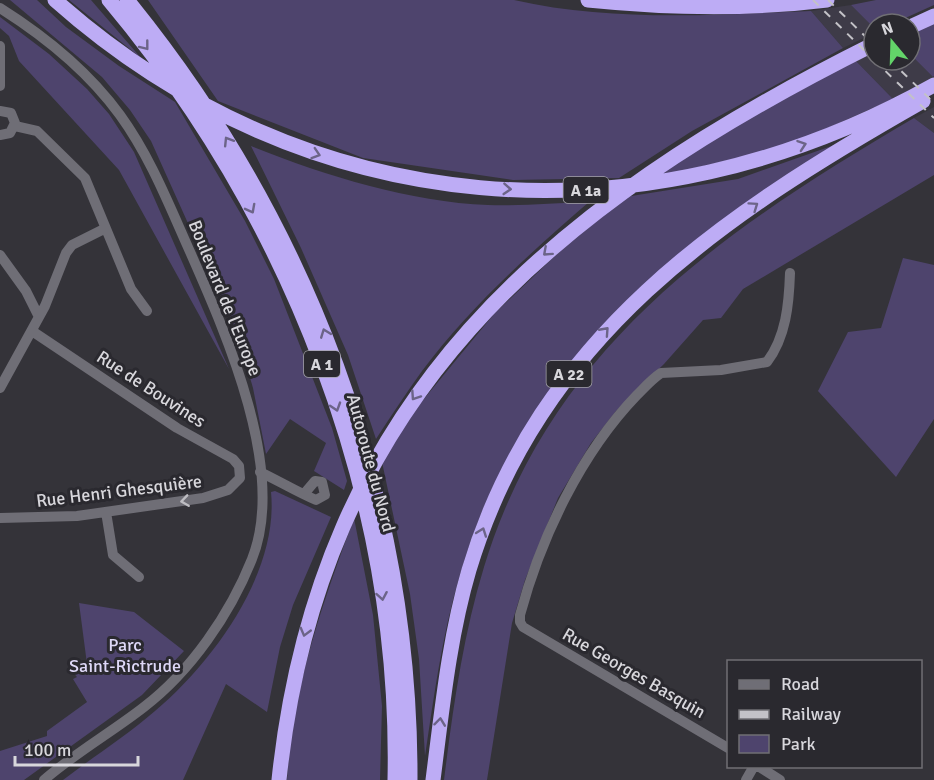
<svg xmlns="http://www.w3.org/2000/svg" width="934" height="780" viewBox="0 0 934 780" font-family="Signika,sans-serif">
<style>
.built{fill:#3e3b48}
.green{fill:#4e446d}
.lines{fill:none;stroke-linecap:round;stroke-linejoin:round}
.minor{stroke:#6f6e76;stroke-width:10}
.highway{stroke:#bdacf5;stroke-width:15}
.rail{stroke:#c3c2c7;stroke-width:2;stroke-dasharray:8 8;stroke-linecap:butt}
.oneway{stroke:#6c6488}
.oneway2{stroke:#bebdc2}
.labels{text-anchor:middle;stroke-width:6;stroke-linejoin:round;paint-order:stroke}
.shield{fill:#2a292f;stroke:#a4a3a8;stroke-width:1.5}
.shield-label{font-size:16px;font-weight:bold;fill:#d8d7dc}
.street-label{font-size:18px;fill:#d8d7dc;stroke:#2a292f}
.park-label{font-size:18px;fill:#ded8f7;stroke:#2a292f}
</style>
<rect width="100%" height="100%" fill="#343339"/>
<!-- built -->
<path class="built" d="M851,5L874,28V33L843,48L811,11Z
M874,51V60H910V54L933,77L893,99L855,60Z
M934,107V133L914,118Z"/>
<!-- green -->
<path class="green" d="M10,0H37L66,27L119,66L175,102L245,221L274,279L332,428L347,481L344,490L314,471L326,443L290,419L266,454L253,388L236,330L151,141L130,110L102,77Z
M69,0H91L141,58Z
M148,0H514C610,22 712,15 811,11L843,48L692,131L619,178L513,180L363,158L218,101Z
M876,0H934V5L892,24H874V28L851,5Z
M0,17L49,54L87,89L109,114L134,152L229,369L119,170L19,61L9,36L0,28Z
M934,23V76L933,77L910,54V34Z
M855,60L893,99L812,135L751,155L652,178L738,124Z
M914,118L934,133V175L743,289L721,318L703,320L664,364L616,411L591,443L558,498L525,580L512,623L487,780H444C453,708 463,636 484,567C551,346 725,229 914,118Z
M840,143C666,246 516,376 459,578C442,636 434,696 425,756L419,659L410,594L382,462L414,411L494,314L578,234L625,197L738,179Z
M251,146C323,175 410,202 488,205C521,206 555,203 589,202C529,254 470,307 422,371C406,393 391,416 376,439L348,355L301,248Z
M903,258L934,265V419L896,477L818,391L848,332L881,328Z
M275,491L331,517L293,605L280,647L267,712L226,684L183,780H63C93,757 126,736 155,711C214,661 279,572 271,492Z
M354,518L373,615L382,706L380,780H287C292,689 323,602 354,518Z
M79,603L134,612L184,651L142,695L24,780H0V751L47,736V731L87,702L73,679L77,677L70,669L87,664Z"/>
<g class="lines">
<!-- minor -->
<path class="minor" d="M0,8C46,37 88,71 120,115C149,155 167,200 187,245C224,329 288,469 252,559C230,614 191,671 144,707C112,732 75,753 44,780
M0,46V86
M0,111L11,113L15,123L10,133L0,135
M15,126L37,131L85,178L131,289L147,311
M0,255L26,291L39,317
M0,388L45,306L66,253L72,245L104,229
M260,472C279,481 297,492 316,500L325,495L322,482L315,481L304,494
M106,512L113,555L139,577
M0,518L77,516L203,498L228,490L240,478L239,466L233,459L177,428L32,331
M728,748L523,627L520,622V615C541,537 581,453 637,395C645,387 652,379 661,373L721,370L767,362C786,337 789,304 790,273
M758,766L780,780
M746,780L754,766"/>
<!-- highway -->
<path class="highway" d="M55,0C307,224 643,248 934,85
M109,0C290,216 401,496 395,780
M127,0C307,221 411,494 410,780
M588,0C667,8 747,10 827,0
M910,27L934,16
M279,780C319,398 549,206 874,44
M433,780C442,710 449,638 469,570C539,337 722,215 923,101"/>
<!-- rail -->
<path class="rail" d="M813,0L874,60
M828,0L874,45
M874,60L934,118
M890,60L934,103"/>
</g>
<!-- one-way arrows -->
<defs><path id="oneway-chevron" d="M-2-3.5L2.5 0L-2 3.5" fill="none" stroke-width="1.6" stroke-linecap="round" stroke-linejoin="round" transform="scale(1.5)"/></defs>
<g class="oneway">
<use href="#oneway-chevron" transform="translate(145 46) rotate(52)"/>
<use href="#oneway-chevron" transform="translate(228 141) rotate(-122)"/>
<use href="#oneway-chevron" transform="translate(802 145) rotate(-19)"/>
<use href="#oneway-chevron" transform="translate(316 154) rotate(18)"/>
<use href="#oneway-chevron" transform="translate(507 189) rotate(4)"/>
<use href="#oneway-chevron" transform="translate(754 206) rotate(-35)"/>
<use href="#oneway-chevron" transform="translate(251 209) rotate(62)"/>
<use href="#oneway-chevron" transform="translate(547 252) rotate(138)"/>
<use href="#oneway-chevron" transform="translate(605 331) rotate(-48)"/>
<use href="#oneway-chevron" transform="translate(325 333) rotate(-111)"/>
<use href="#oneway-chevron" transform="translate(415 396) rotate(124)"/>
<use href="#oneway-chevron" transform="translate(336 407) rotate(72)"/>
<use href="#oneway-chevron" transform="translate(482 532) rotate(-70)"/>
<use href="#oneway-chevron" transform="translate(382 596) rotate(80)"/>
<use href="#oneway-chevron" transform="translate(305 632) rotate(105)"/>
<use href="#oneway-chevron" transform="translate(440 722) rotate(-83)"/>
</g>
<use class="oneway2" href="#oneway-chevron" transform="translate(185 501) rotate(172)"/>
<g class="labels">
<!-- shield labels -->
<g class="shield">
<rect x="563.5" y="177" width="45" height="26" rx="4.5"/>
<rect x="304" y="351" width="36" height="26" rx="4.5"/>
<rect x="546.5" y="361" width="45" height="26" rx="4.5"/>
</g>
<g class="shield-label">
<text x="586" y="196">A 1a</text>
<text x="322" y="370">A 1</text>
<text x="569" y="380">A 22</text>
</g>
<!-- street labels -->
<g class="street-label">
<text transform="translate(225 298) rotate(68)" y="6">Boulevard de l'Europe</text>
<text transform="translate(151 389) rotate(33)" y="6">Rue de Bouvines</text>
<text transform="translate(371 463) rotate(75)" y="6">Autoroute du Nord</text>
<text transform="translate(119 491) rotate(-7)" y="6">Rue Henri Ghesquière</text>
<text transform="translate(634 673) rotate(30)" y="6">Rue Georges Basquin</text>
</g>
<!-- park labels -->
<g class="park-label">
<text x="125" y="651">Parc<tspan x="125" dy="21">Saint-Rictrude</tspan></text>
</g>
</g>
<!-- legend -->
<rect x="727" y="660" width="195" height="108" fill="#2a292f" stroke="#706f74" stroke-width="1.5"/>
<rect x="739" y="680" width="30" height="9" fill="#6f6e76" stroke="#706f74" stroke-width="1.5"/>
<text x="781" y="690" font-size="18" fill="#d8d7dc">Road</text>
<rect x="739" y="710" width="30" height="9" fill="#c3c2c7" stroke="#706f74" stroke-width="1.5"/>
<text x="781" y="720" font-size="18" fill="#d8d7dc">Railway</text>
<rect x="739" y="735" width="30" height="18" fill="#4e446d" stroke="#706f74" stroke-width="1.5"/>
<text x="781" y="750" font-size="18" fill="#d8d7dc">Park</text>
<!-- north arrow -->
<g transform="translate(892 42) rotate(341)"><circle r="28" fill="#2a292f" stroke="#706f74" stroke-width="1.5"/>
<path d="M0-4.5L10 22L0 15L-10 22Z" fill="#63d469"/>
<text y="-9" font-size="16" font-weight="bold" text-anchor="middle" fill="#d8d7dc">N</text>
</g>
<!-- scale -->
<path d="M15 756v9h123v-9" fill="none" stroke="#d8d7dc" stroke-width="3"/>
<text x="24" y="756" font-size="18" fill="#d8d7dc" stroke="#2a292f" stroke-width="4.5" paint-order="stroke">100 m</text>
</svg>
